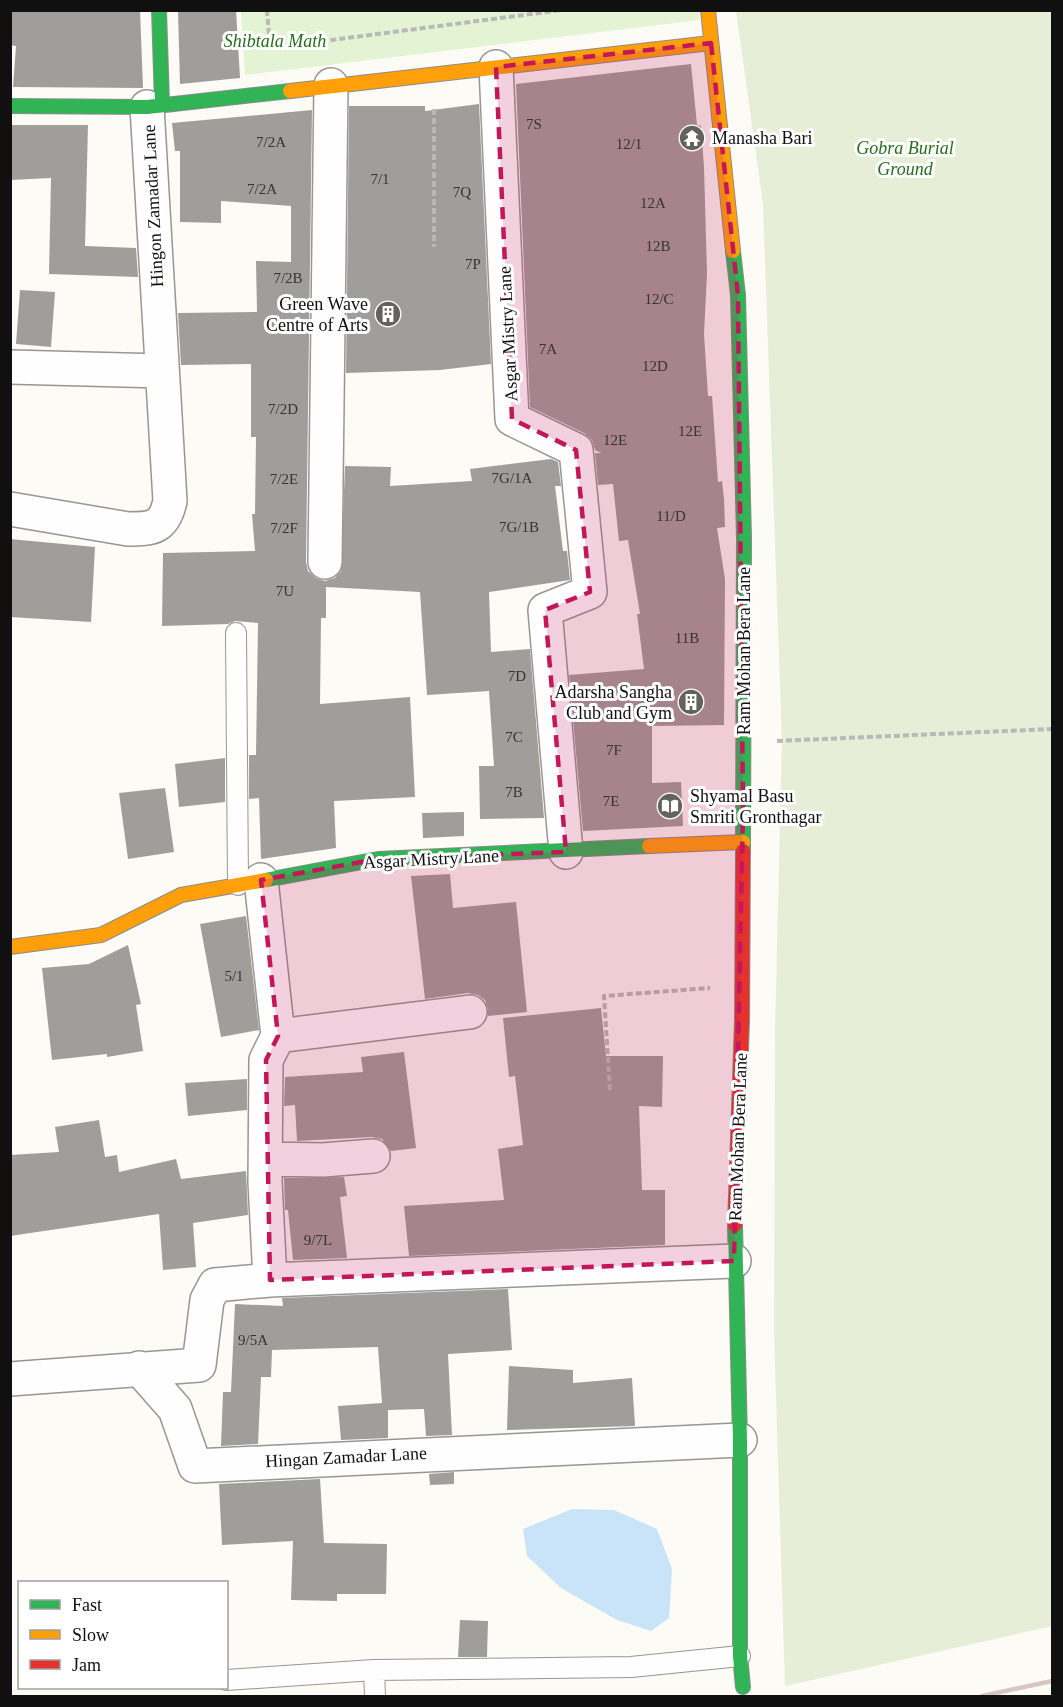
<svg xmlns="http://www.w3.org/2000/svg" width="1063" height="1707" viewBox="0 0 1063 1707" font-family="Georgia,serif">
<style>
.green{fill:#e4f3d3}
.cemetery{fill:#e7eed8}
.water{fill:#c9e4f8}
.building{fill:#a09e9a}
.lines{fill:none;stroke-linecap:round;stroke-linejoin:round}
.lane-casing{stroke:#969693;stroke-width:22}
.street-casing{stroke:#969693;stroke-width:36}
.fast-casing{stroke:#8d8c8a;stroke-width:16}
.slow-casing{stroke:#8d8c8a;stroke-width:16}
.jam-casing{stroke:#8d8c8a;stroke-width:16}
.path{stroke:#b9b9b8;stroke-width:4;stroke-dasharray:6 3;stroke-linecap:butt}
.lane{stroke:#fffefe;stroke-width:20}
.street{stroke:#fffefe;stroke-width:33}
.fast{stroke:#30b455;stroke-width:14}
.slow{stroke:#ff9f0a;stroke-width:14}
.jam{stroke:#e5322d;stroke-width:14}
.rail{stroke:#d9c5c4;stroke-width:4.5}
.marked{fill:#c2185b;fill-opacity:0.2;stroke:#c2185b;stroke-width:4.5;stroke-dasharray:12 8;stroke-linejoin:round}
.labels{text-anchor:middle;stroke-width:6;stroke-linejoin:round;paint-order:stroke}
.number-label{font-size:15px;fill:#343432}
.park-label{font-size:18px;font-style:italic;fill:#266d1b;stroke:#fff}
.poi-label{font-size:18px;fill:#101010;stroke:#fff;text-anchor:start}
.street-label{font-size:18px;fill:#101010;stroke:#fff}
</style>
<rect width="100%" height="100%" fill="#fcfbf5"/>
<!-- green -->
<path class="green" d="M699,10V20L245,75L241,11Z"/>
<!-- cemetery -->
<path class="cemetery" d="M736,11H1052V1626L785,1686L774,1331L775,1032L782,741L763,204Z"/>
<!-- water -->
<path class="water" d="M572,1509L614,1510L657,1529L672,1569L669,1618L651,1631L617,1620L561,1588L527,1556L523,1529Z"/>
<!-- building -->
<path class="building" d="M10,10H140L143,88L13,87L16,46L10,45Z
M178,10H236L240,78L180,84Z
M691,64L697,125L701,126L704,167L707,274L704,334L708,396H712L718,482L722,481L724,499L725,527L717,528L725,579L724,725L652,726V783L681,782L683,826L583,831L569,675L644,669L637,614H640L628,540L619,541L613,484L598,485L595,453H601L595,450L592,440L584,433L530,407L516,84Z
M479,104L491,364L440,370L346,373L349,106H425V111Z
M312,110L306,562L308,571L316,578L325,581L335,578L341,571L345,466L391,467L390,486L472,481L470,469L551,459L558,462L561,486H555L563,551H567L570,580L489,592L491,652L530,649L544,818L480,819L479,766H494L489,691L427,695L420,592L326,587V618H321L320,704L410,697L415,797L334,801L336,848L261,859L259,798L249,799V755H256L258,623L235,621L228,624L162,626L163,553L255,551L252,514H255L256,437H251V364L181,365L178,313L257,312L256,261L291,262V206L221,201V223L180,222V151H175L172,123Z
M11,125H88L85,246L136,248L138,277L49,274L51,178L10,180Z
M20,290L55,292L51,347L16,344Z
M10,539L95,547L91,622L10,617Z
M225,758V802L179,807L175,764Z
M165,788L174,852L128,859L119,793Z
M464,812V836L423,838L422,813Z
M450,874L453,908L516,902L527,1012L488,1016V1009L485,1000L478,995L468,993L425,999L411,876Z
M246,916L259,1030L221,1037L200,924Z
M128,945L141,1004L136,1005L143,1051L107,1057V1054L52,1060L42,968L89,964Z
M601,1008L606,1056H663L662,1107L639,1106L642,1190H665V1245L409,1256L404,1206L504,1200L498,1149L523,1145L515,1076L509,1077L503,1018Z
M404,1052L416,1148L391,1151L382,1139L372,1137L297,1141L295,1105L284,1106L285,1077L363,1072L361,1057Z
M247,1079V1110L188,1116L185,1083Z
M99,1120L105,1157L117,1155L119,1172L176,1159L181,1179L246,1171L248,1215L193,1223L196,1267L163,1270L159,1214L10,1236V1155L59,1152L55,1127Z
M344,1177L347,1196L340,1197L347,1258L293,1260L288,1210H285L284,1178Z
M508,1289L512,1350L448,1354L452,1435L426,1436L424,1409L388,1410V1438L341,1440L338,1406L382,1403L378,1347L272,1350L271,1377H261L258,1444L221,1446L223,1392H231L235,1304L283,1306L282,1298Z
M509,1366L573,1370V1383L632,1378L635,1426L507,1430Z
M454,1472V1484L430,1485L429,1474Z
M320,1479L324,1543L387,1544L386,1594H337V1601L291,1600L293,1541L222,1545L219,1484Z
M460,1620L488,1621L487,1657H458Z"/>
<g class="lines">
<!-- lane casing -->
<g class="lane-casing">
<path id="lane" d="M236,633L238,885
M374,1670L375,1696
M226,1680L374,1670L631,1667L740,1656"/>
</g>
<!-- street casing -->
<g class="street-casing">
<path id="street" d="M496,67L512,419L576,450L590,592L545,610L566,852
M10,367L162,371
M10,509L128,529C153,529 164,528 170,501L147,107
M325,562L331,85
M261,880L278,1036
M266,1159L323,1160L373,1156
M270,1280L265,1182L266,1060L278,1036L470,1012
M139,1368L175,1409L195,1466L740,1440
M10,1379L199,1365L207,1300L215,1285L270,1280L734,1261"/>
</g>
<!-- fast casing -->
<g class="fast-casing">
<path id="fast" d="M159,10L162,104
M10,106L147,107L290,91
M733,251L738,295L744,538L743,851
M266,880L378,859L649,846
M735,1225L740,1440V1656L743,1687"/>
</g>
<!-- slow casing -->
<g class="slow-casing">
<path id="slow" d="M708,10L733,251
M290,91L711,43
M649,846L743,842
M10,947L101,935L181,895L266,880"/>
</g>
<!-- jam casing -->
<g class="jam-casing">
<path id="jam" d="M735,1225L742,1020L743,851"/>
</g>
<!-- path -->
<path class="path" d="M267,10L270,48L562,10
M434,109V247
M777,741L1052,729
M610,1090L604,996L710,988"/>
<!-- lane -->
<use href="#lane" class="lane"/>
<!-- street -->
<use href="#street" class="street"/>
<!-- fast -->
<use href="#fast" class="fast"/>
<!-- slow -->
<use href="#slow" class="slow"/>
<!-- jam -->
<use href="#jam" class="jam"/>
<!-- rail -->
<path class="rail" d="M982,1696L1052,1681"/>
</g>
<!-- marked area -->
<path class="marked" d="M711,43L738,295L743,810L734,1261L270,1280L266,1060L278,1036L261,880L378,859L566,852L545,610L590,592L576,450L512,419L496,67Z"/>
<!-- icons -->
<defs>
<g id="temple-disc" transform="scale(1.35)"><circle r="9.5" fill="#636260" stroke="#fff"/><path d="M0-6L5-2H3V0L6.5 2.5H4V6H1.5V3h-3V6H-4V2.5H-6.5L-3 0V-2H-5Z" fill="#fff"/></g>
<g id="building-disc" transform="scale(1.35)"><circle r="9.5" fill="#636260" stroke="#fff"/><path d="M-4-6H4V6H1V3H-1V6H-4ZM-2.5-4.3h1.7v1.8h-1.7ZM.8-4.3h1.7v1.8H.8ZM-2.5-1h1.7V.8h-1.7ZM.8-1h1.7V.8H.8Z" fill="#fff"/></g>
<g id="library-disc" transform="scale(1.35)"><circle r="9.5" fill="#636260" stroke="#fff"/><path d="M-6-4Q-3-5.5-.7-3.5V5Q-3 3-6 4ZM6-4Q3-5.5 .7-3.5V5Q3 3 6 4Z" fill="#fff"/></g>
</defs>
<g fill-rule="evenodd">
<use href="#temple-disc" x="692" y="138"/>
<use href="#building-disc" x="388" y="314"/>
<use href="#building-disc" x="691" y="702"/>
<use href="#library-disc" x="670" y="806"/>
</g>
<g class="labels">
<!-- number labels -->
<g class="number-label">
<text x="534" y="129">7S</text>
<text x="271" y="147">7/2A</text>
<text x="629" y="149">12/1</text>
<text x="380" y="184">7/1</text>
<text x="262" y="194">7/2A</text>
<text x="462" y="197">7Q</text>
<text x="653" y="208">12A</text>
<text x="658" y="251">12B</text>
<text x="473" y="269">7P</text>
<text x="288" y="283">7/2B</text>
<text x="659" y="304">12/C</text>
<text x="548" y="354">7A</text>
<text x="655" y="371">12D</text>
<text x="283" y="414">7/2D</text>
<text x="690" y="436">12E</text>
<text x="615" y="445">12E</text>
<text x="512" y="483">7G/1A</text>
<text x="284" y="484">7/2E</text>
<text x="671" y="521">11/D</text>
<text x="519" y="532">7G/1B</text>
<text x="284" y="533">7/2F</text>
<text x="285" y="596">7U</text>
<text x="687" y="643">11B</text>
<text x="517" y="681">7D</text>
<text x="514" y="742">7C</text>
<text x="614" y="755">7F</text>
<text x="514" y="797">7B</text>
<text x="611" y="806">7E</text>
<text x="234" y="981">5/1</text>
<text x="318" y="1245">9/7L</text>
<text x="253" y="1345">9/5A</text>
</g>
<!-- park labels -->
<g class="park-label">
<text x="275" y="47">Shibtala Math</text>
<text x="905" y="154">Gobra Burial<tspan x="905" dy="21">Ground</tspan></text>
</g>
<!-- poi labels -->
<g class="poi-label">
<text x="712" y="144">Manasha Bari</text>
<text x="368" y="310" text-anchor="end">Green Wave<tspan x="368" dy="21">Centre of Arts</tspan></text>
<text x="672" y="698" text-anchor="end">Adarsha Sangha<tspan x="672" dy="21">Club and Gym</tspan></text>
<text x="690" y="802">Shyamal Basu<tspan x="690" dy="21">Smriti Gronthagar</tspan></text>
</g>
<!-- street labels -->
<g class="street-label">
<text transform="translate(153 206) rotate(-93)" y="6">Hingon Zamadar Lane</text>
<text transform="translate(508 334) rotate(-93)" y="6">Asgar Mistry Lane</text>
<text transform="translate(744 651) rotate(-90)" y="6">Ram Mohan Bera Lane</text>
<text transform="translate(431 859) rotate(-3)" y="6">Asgar Mistry Lane</text>
<text transform="translate(738 1137) rotate(-88)" y="6">Ram Mohan Bera Lane</text>
<text transform="translate(346 1457) rotate(-3)" y="6">Hingan Zamadar Lane</text>
</g>
</g>
<!-- border -->
<rect width="1063" height="1707" fill="none" stroke="#101010" stroke-width="24"/>
<!-- legend -->
<rect x="18" y="1581" width="210" height="108" fill="#ffffff" stroke="#9f9f9f" stroke-width="1.5"/>
<rect x="30" y="1600" width="30" height="9" fill="#30b455" stroke="#9f9f9f" stroke-width="1.5"/>
<text x="72" y="1611" font-size="18" fill="#101010">Fast</text>
<rect x="30" y="1630" width="30" height="9" fill="#ff9f0a" stroke="#9f9f9f" stroke-width="1.5"/>
<text x="72" y="1641" font-size="18" fill="#101010">Slow</text>
<rect x="30" y="1660" width="30" height="9" fill="#e5322d" stroke="#9f9f9f" stroke-width="1.5"/>
<text x="72" y="1671" font-size="18" fill="#101010">Jam</text>
</svg>
